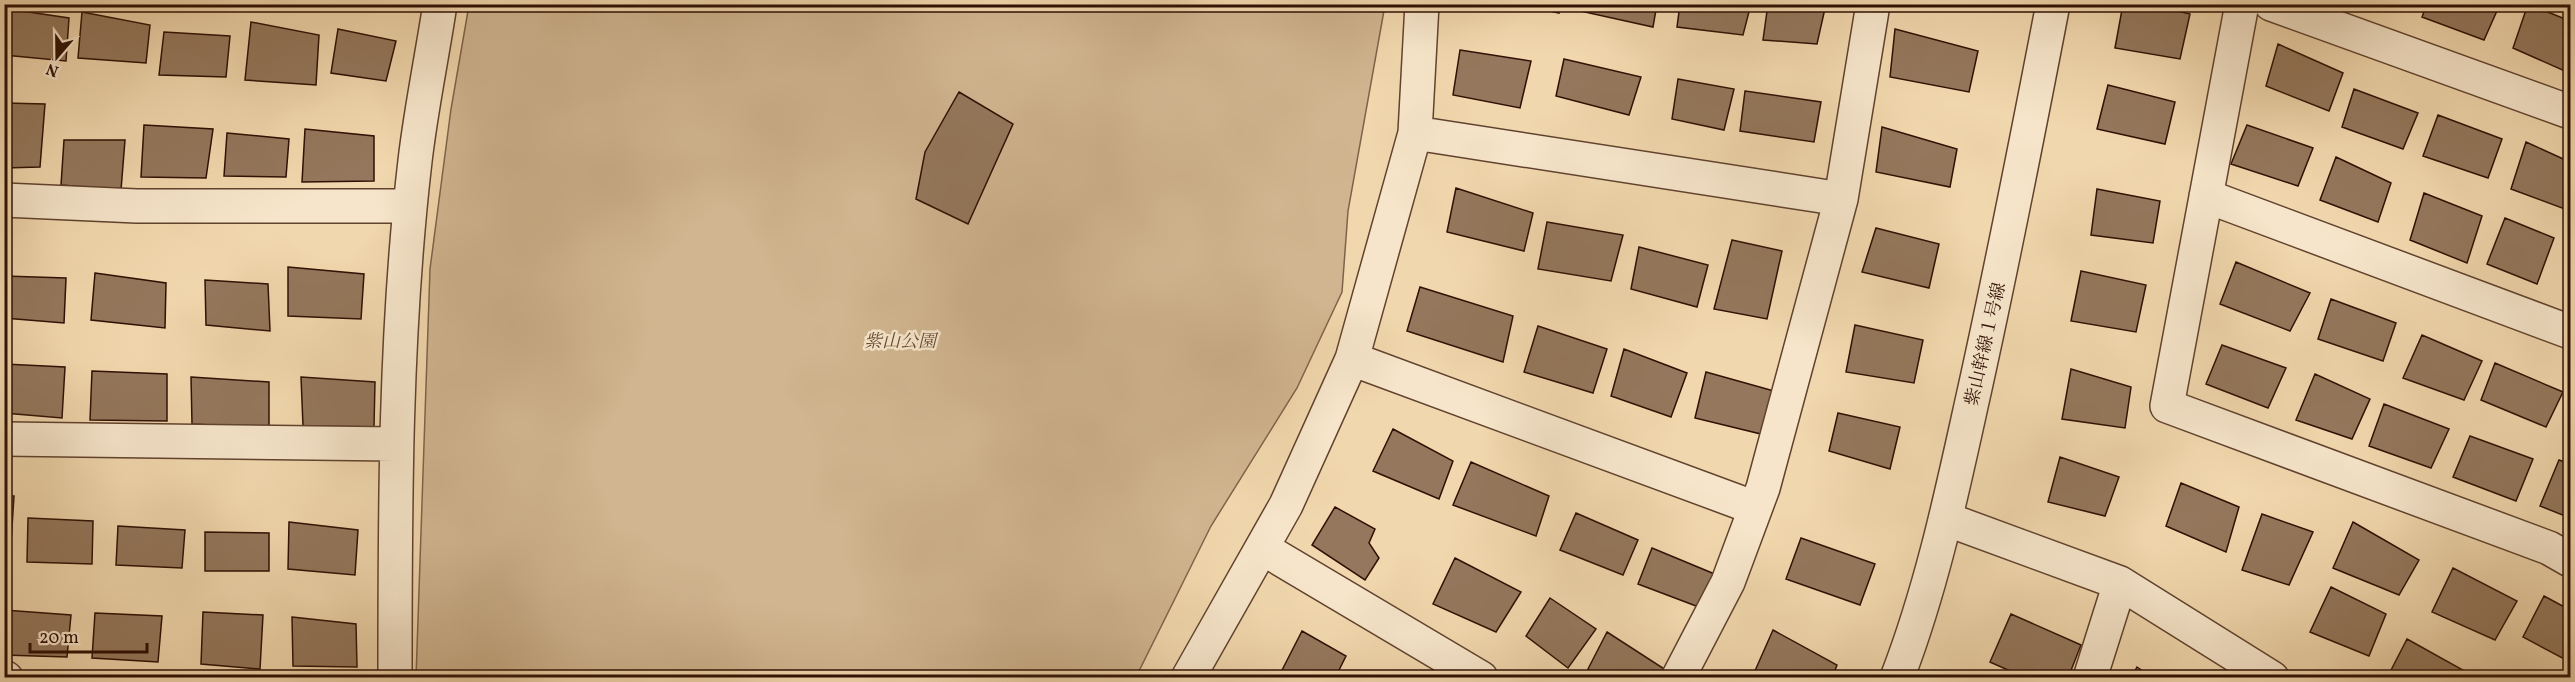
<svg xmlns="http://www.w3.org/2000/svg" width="2575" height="682" viewBox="0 0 2575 682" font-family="Vollkorn,'Noto Serif JP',serif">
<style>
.green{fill:#d0b590;stroke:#80624a;stroke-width:1.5}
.building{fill:#94775c;stroke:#2f1004;stroke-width:1.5}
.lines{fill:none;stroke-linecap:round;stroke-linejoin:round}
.minor-casing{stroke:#60422e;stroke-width:36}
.tertiary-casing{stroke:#60422e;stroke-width:36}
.minor{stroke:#f6e5ca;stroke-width:33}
.tertiary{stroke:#f6e5ca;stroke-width:33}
.labels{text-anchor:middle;stroke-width:5;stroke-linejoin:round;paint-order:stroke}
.park-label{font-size:18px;font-style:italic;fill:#674a35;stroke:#f6e5ca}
.street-label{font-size:18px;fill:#2f1004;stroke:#f6e5ca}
</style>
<rect width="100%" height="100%" fill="#f1d7ad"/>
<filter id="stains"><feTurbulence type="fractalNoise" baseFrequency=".00333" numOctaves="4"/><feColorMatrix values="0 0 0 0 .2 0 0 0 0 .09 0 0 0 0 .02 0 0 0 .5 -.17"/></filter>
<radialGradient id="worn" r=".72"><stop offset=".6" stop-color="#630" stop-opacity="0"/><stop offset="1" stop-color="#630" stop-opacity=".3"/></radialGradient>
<!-- green -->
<path class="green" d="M469,5H1385L1348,211L1342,292L1297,388L1211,526L1136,677L416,678L430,269L451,109Z"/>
<!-- building -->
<path class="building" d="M1518,4H1560L1559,13Z
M1580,4H1657L1653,27L1580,11Z
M1680,4H1751L1743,35L1677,27Z
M1768,4H1826L1817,44L1763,40Z
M2123,4H2148L2190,14L2180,59L2115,48Z
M2427,4H2500L2484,40L2422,17Z
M2528,4L2570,21V62L2567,72L2513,48Z
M8,9L69,18L66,61L4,55Z
M82,12L150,25L146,63L78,58Z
M251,22L319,35L316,85L245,80Z
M338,29L396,41L386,81L331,73Z
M1895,29L1978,51L1969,92L1890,77Z
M164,32L230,36L226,77L159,75Z
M2278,44L2343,73L2329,111L2266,86Z
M1460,50L1531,61L1520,108L1453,95Z
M1564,59L1641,77L1629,115L1556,96Z
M1678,79L1734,89L1724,130L1672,119Z
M2108,85L2175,102L2165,144L2097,129Z
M2354,89L2418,113L2403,149L2342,127Z
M1745,91L1821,102L1814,142L1740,131Z
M959,92L1013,124L968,224L916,199L925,152Z
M4,103L45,104L40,167L4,168Z
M2438,115L2502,139L2488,178L2423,156Z
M144,125L213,129L206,178L141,177Z
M2247,125L2313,148L2298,186L2231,164Z
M1882,127L1957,149L1950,187L1876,172Z
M305,129L374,136V181L302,182Z
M227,133L289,139L286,177L224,176Z
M64,140H125L121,190L61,185Z
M2526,142L2570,162V211L2511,189Z
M2336,157L2391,183L2378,222L2320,200Z
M1456,188L1533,213L1524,251L1447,232Z
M2097,189L2160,201L2153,243L2091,235Z
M2424,193L2482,216L2467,263L2410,240Z
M2505,218L2554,238L2537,284L2487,264Z
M1547,222L1623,235L1611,281L1538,269Z
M1876,228L1939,244L1929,288L1862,272Z
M1732,240L1782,251L1767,319L1714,309Z
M1639,247L1708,265L1697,307L1631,289Z
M2236,262L2310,293L2290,331L2220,304Z
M288,267L364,274L361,319L288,316Z
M2081,271L2146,285L2136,332L2071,321Z
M95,273L166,283L165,328L91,320Z
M4,276L66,278L64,323L4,318Z
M205,280L268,284L270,331L206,325Z
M1420,287L1513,316L1503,362L1407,331Z
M2331,299L2396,323L2383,361L2318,339Z
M1855,325L1923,340L1914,383L1846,372Z
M1538,326L1607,349L1593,393L1524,372Z
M2422,335L2482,361L2464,400L2403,378Z
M2222,345L2286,368L2268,408L2206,384Z
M1624,349L1687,373L1671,417L1611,396Z
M2495,363L2563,392L2546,427L2481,400Z
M4,364L65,367L62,418L4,413Z
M2071,369L2131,387L2125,428L2062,419Z
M92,371L167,374V421L90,420Z
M1706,372L1774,391L1761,434L1695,418Z
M2315,374L2370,399L2352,439L2296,420Z
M191,377L269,382V428L192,424Z
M301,377L375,382L374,427L303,426Z
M2384,404L2449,429L2431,468L2369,446Z
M1838,413L1900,427L1890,469L1829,451Z
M1393,429L1453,461L1439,499L1373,471Z
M2470,436L2533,459L2516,501L2453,477Z
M2060,457L2119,477L2105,516L2048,502Z
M2559,460L2570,464V518L2540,506Z
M1471,462L1549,496L1536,536L1453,505Z
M2181,483L2239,507L2226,552L2166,526Z
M4,496H14L10,559H4Z
M1335,507L1375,529L1369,543L1379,558L1365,580L1312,545Z
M1576,513L1638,540L1623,575L1560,550Z
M2262,514L2313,532L2289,585L2242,570Z
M28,518L93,521L92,564L27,562Z
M289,522L358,530L355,575L288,569Z
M2353,522L2419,560L2399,595L2333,568Z
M118,526L185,530L182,568L116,565Z
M205,532L269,533V571H205Z
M1801,538L1875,564L1860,605L1786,579Z
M1652,548L1717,575L1704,609L1638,584Z
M1455,558L1521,592L1496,632L1433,604Z
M2453,568L2517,601L2495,640L2432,612Z
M2331,587L2386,614L2369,656L2310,632Z
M2544,596L2570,610V662L2523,637Z
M1550,598L1596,629L1568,668L1526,636Z
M4,610L71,615L67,657L4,655Z
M203,612L263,615L260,669L201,664Z
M95,613L162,616L158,662L92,658Z
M2011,614L2081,645L2068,678H2026L1990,662Z
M292,617L356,624L357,667L293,666Z
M1773,630L1837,665L1832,678H1766L1754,673Z
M1302,631L1346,656L1335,678H1278Z
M1607,632L1669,672L1666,678H1601L1588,669Z
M2407,639L2470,674L2468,678L2388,676Z
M2137,667L2153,678H2131Z"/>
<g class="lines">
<!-- minor casing -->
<g class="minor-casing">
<path id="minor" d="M2242,4L2167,406L2549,548L2570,560
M2271,4L2570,112
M1415,133L1841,199
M2206,196L2570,332
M4,200L137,206H410
M1352,359L1755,508
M4,439L395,444
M1946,519L2120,583L2272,678
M1262,548L1481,678
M4,677L6,678
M395,678C395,505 395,332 415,161C421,109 432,57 440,4
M1188,678L1286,505L1352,359L1415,133L1422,4
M1678,678L1728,582L1763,488L1841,199L1873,4
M2090,678L2120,583"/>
</g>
<!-- tertiary casing -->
<g class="tertiary-casing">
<path id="tertiary" d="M1897,678C1931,590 1951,497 1971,406C2001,272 2027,139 2053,4"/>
</g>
<!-- minor -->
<use href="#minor" class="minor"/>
<!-- tertiary -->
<use href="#tertiary" class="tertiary"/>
</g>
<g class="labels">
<!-- park labels -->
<g class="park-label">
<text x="900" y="347">紫山公園</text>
</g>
<!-- street labels -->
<g class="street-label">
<text transform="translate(1985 344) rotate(-77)" y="6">紫山幹線１号線</text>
</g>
</g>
<!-- margin -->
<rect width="2575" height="682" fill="none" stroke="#f1d7ad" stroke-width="24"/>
<rect x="6" y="6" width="2563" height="670" fill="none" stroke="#2f1004" stroke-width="3"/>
<rect x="12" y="12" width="2551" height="658" fill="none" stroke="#2f1004" stroke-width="1.5"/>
<!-- north arrow -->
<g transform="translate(57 57) rotate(200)" stroke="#f6e5ca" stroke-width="4.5" paint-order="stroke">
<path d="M0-4.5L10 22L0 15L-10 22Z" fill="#2f1004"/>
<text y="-9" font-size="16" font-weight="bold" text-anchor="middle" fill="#2f1004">N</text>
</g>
<!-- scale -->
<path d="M30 643v9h117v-9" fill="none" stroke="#2f1004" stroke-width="3"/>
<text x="39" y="643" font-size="18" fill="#2f1004" stroke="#f6e5ca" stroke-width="4.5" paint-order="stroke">20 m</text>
<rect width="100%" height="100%" filter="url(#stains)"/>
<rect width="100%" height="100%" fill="url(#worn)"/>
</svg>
